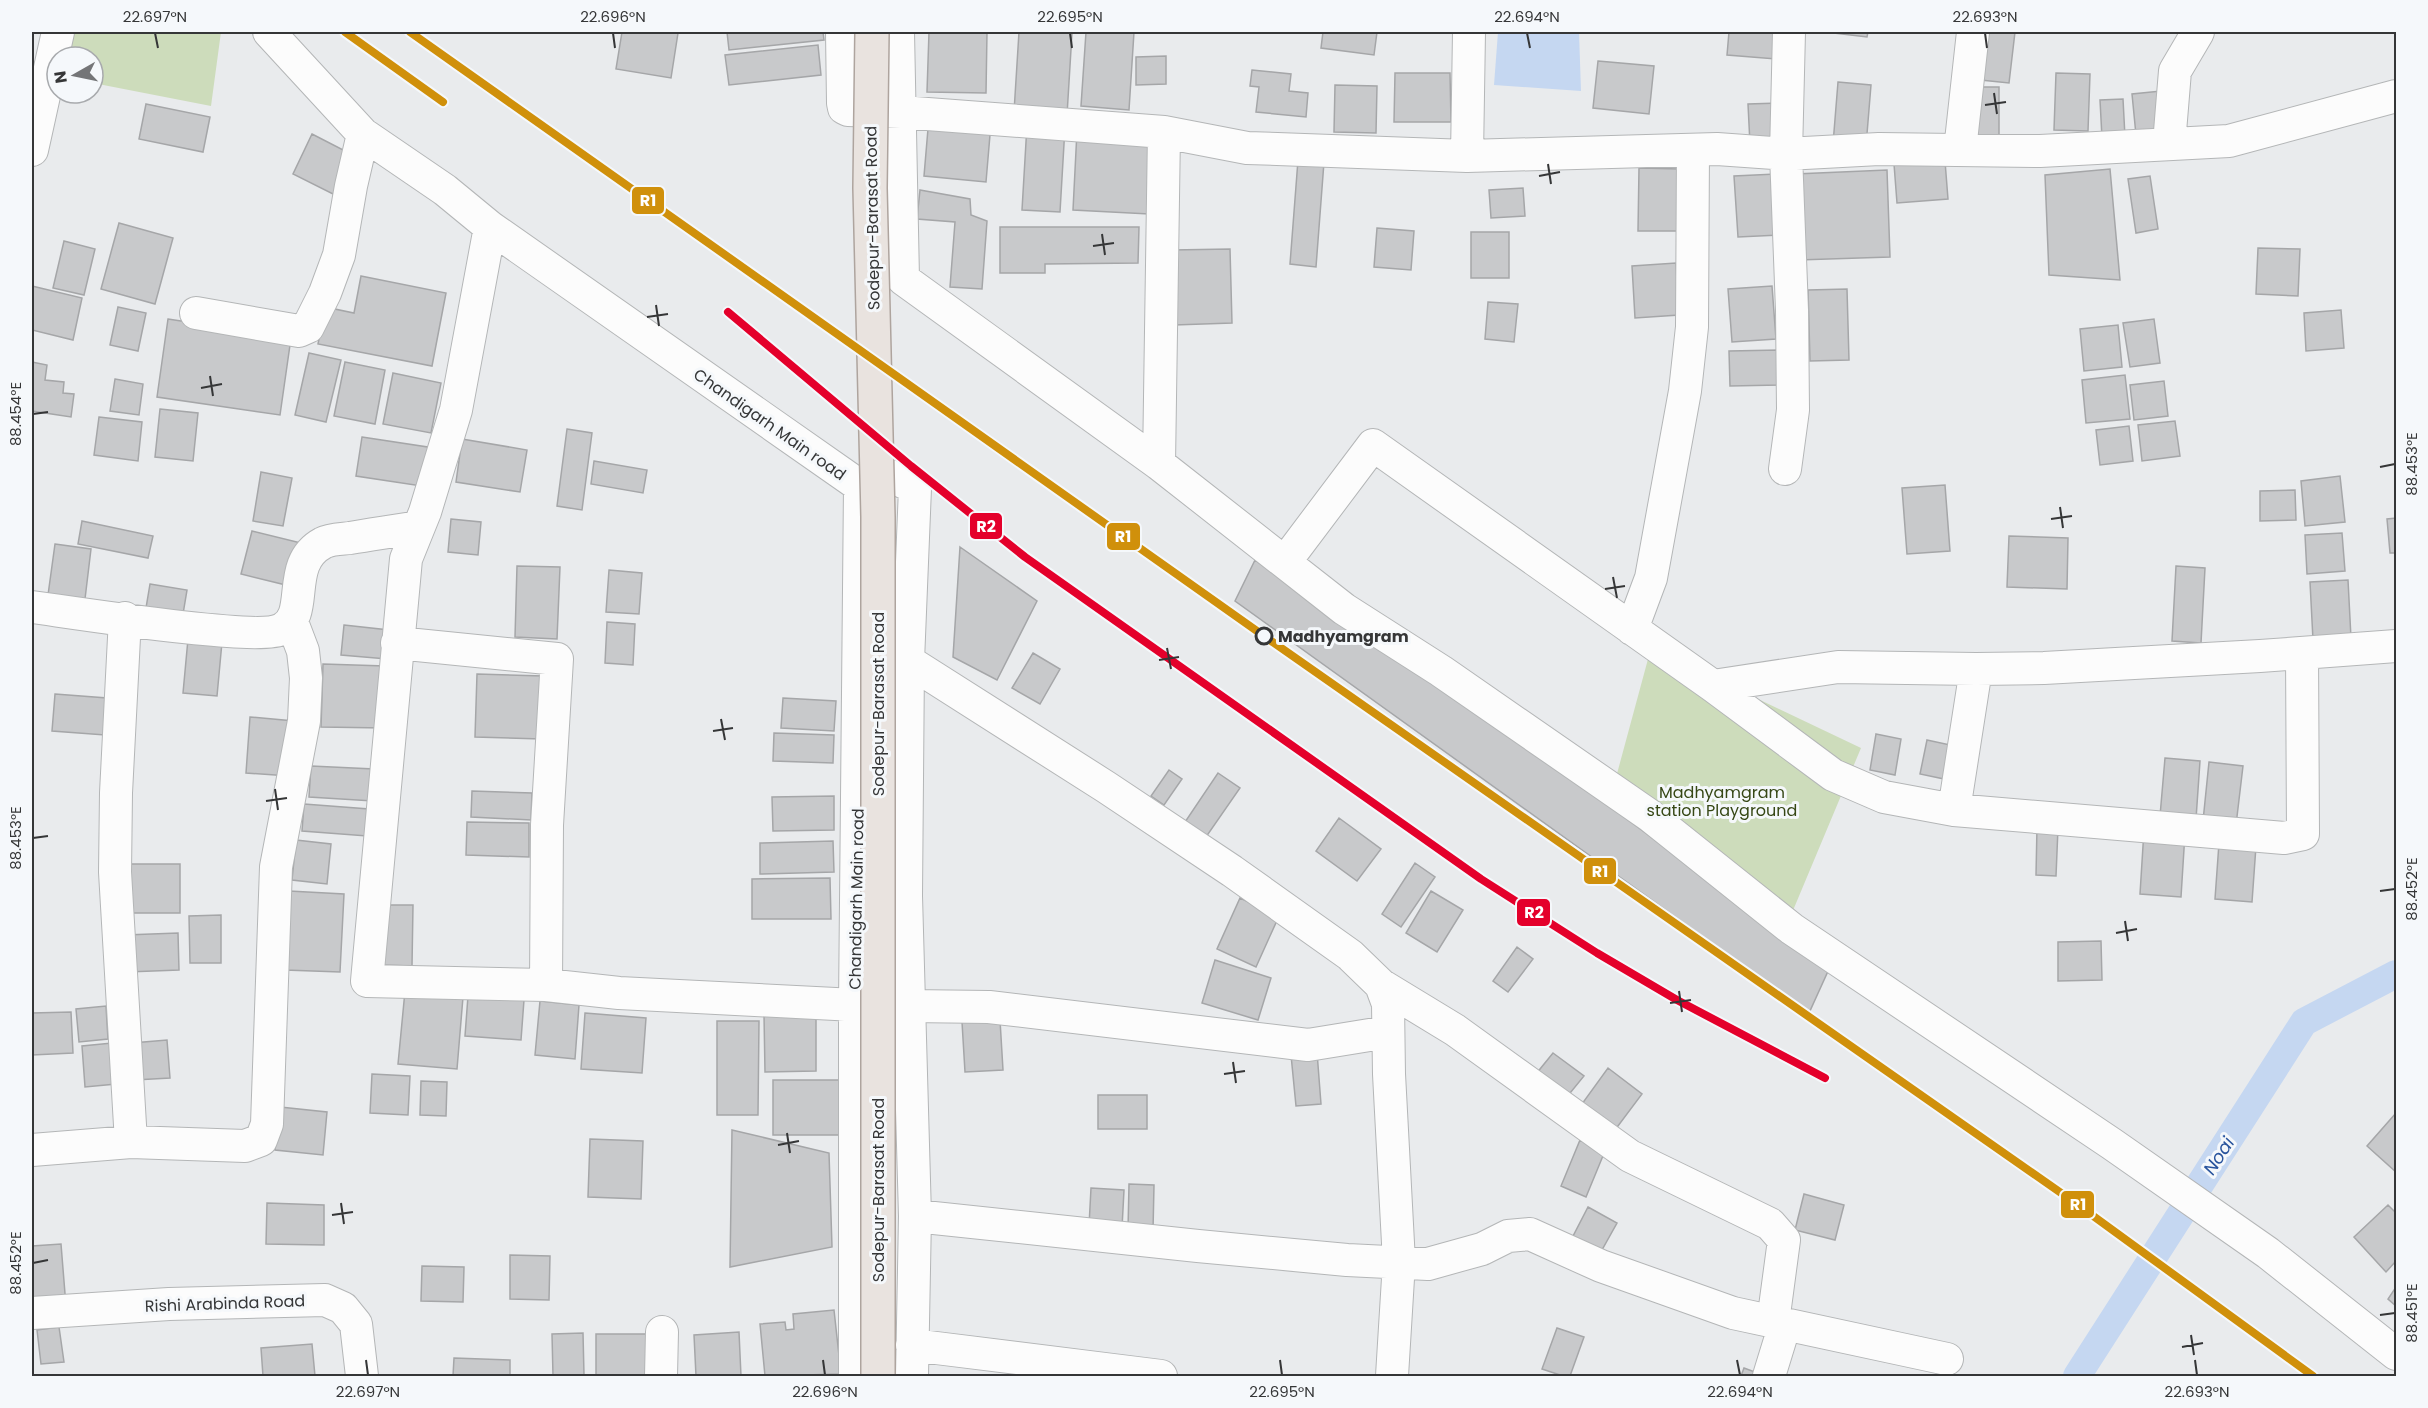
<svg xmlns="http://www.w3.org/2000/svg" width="2428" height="1408" viewBox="0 0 2428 1408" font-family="Poppins,sans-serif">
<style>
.green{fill:#cddcbb}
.water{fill:#c5d7f1}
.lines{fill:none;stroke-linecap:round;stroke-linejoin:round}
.canal{stroke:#c5d7f1;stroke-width:28}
.building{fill:#c8c9cb;stroke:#a5a6a8;stroke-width:1.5}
.minor-casing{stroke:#b4b6b7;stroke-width:34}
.minor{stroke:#fcfcfc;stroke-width:32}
.major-bridge-casing{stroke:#aea49e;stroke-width:36;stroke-linecap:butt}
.major-bridge{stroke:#e9e3df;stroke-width:33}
.rail-1-casing{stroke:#f5f8fb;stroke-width:12}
.rail-2-casing{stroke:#f5f8fb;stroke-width:12}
.rail-1{stroke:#d0900b;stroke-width:8}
.rail-2{stroke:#e4002b;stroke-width:8}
.ticks{fill:none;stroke:#353637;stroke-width:2}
.stop-dot{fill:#f5f8fb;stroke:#353637;stroke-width:3}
.labels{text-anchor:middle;stroke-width:6;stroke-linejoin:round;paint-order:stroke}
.street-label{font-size:16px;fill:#353637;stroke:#f5f8fb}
.stop-label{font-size:16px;font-weight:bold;fill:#353637;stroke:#f5f8fb;text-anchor:start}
.park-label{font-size:16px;fill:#364715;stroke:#f5f8fb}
.water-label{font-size:18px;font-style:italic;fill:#29549d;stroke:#f5f8fb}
.line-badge{stroke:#f5f8fb;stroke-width:2}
.badge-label{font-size:16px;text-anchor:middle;font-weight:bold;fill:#fff}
.neatline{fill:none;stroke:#353637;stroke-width:2}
.ticks-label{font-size:15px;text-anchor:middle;fill:#353637}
</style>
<rect width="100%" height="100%" fill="#e9ebed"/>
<!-- green -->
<path class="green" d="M69,32H221L211,106L93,83V57H63Z
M1651,648L1861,748L1768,970L1598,844Z"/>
<!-- water -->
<path class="water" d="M1498,32H1579L1581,91L1494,85Z"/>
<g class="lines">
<!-- canal -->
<path class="canal" d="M2077,1376L2304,1022L2396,974"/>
</g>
<!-- building -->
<path class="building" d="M622,32L678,33L671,78L616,69Z
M727,32H823L824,40L729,50Z
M929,32H987L986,93L927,92Z
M1019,32L1072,33L1067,115L1014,112Z
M1086,32H1134L1129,110L1081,106Z
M1323,32H1377L1374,55L1321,48Z
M1729,32H1778L1776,59L1727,55Z
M1825,32H1868L1867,37Z
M1977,32H2015L2009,83L1971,79Z
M818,45L821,75L729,85L725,55Z
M1166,56V84L1136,85V57Z
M1598,61L1654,66L1649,114L1593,108Z
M1252,70L1291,74L1289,91L1308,93L1306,117L1256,112L1259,87L1250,86Z
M1395,73H1450L1451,122H1394Z
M2056,73L2090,74L2088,131L2054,130Z
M1838,82L1871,85L1866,146L1833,144Z
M1335,85L1377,86L1376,133L1334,132Z
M1974,87H1999V136H1974Z
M2161,91L2165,132L2136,135L2132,94Z
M2123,99L2125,137L2102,138L2100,100Z
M1780,103L1782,142L1750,144L1748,104Z
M146,104L210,117L203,152L139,139Z
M929,117L991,123L986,182L924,176Z
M1027,125L1065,127L1060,212L1022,210Z
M1077,131L1152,134L1149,214L1073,210Z
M312,134L353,155L333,194L293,174Z
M1298,160L1324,162L1316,267L1290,264Z
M1945,161L1948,199L1897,203L1894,164Z
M1639,168L1680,169L1679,231H1638Z
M2110,169L2120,280L2049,275L2045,175Z
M1887,170L1890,257L1798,260L1795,174Z
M1776,174L1780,235L1738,237L1734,176Z
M2150,176L2158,229L2136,233L2128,179Z
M1523,188L1525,216L1491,218L1489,190Z
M920,190L970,199L971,215L987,221L982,289L950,287L955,222L917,219Z
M119,223L173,238L155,304L101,289Z
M1000,227H1139L1138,263L1045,264V273H1000Z
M1377,228L1414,231L1411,270L1374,267Z
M1471,232H1509V278H1471Z
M64,241L95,249L84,295L53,288Z
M2258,248L2300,249L2298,296L2256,294Z
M1230,249L1232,323L1174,325L1172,250Z
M1676,263L1679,315L1635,318L1632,266Z
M361,276L446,293L432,366L318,344L325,307L354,313Z
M32,286L82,298L73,340L32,330Z
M1772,286L1776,339L1732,342L1728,289Z
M1847,289L1849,360L1810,361L1808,290Z
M1488,302L1518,304L1514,342L1485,339Z
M118,307L146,313L138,351L110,345Z
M2341,310L2344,348L2306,351L2304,313Z
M168,319L291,338L280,415L157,397Z
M2154,319L2160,363L2130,367L2123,323Z
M2118,325L2122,367L2084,371L2080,329Z
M1780,350L1781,385L1730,386L1729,351Z
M309,353L341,360L326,422L295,415Z
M32,362L47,365L45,380L64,382L63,393L74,394L71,417L32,411Z
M345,362L385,370L375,424L334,416Z
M393,373L441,383L431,433L383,424Z
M2125,375L2130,419L2086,423L2082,380Z
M115,379L143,384L139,415L110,411Z
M2164,381L2168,416L2134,420L2130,385Z
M160,409L198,413L193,461L155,457Z
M99,417L142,422L138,461L94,455Z
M2175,421L2180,456L2142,461L2138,425Z
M2129,426L2133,461L2100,465L2096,430Z
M567,429L592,433L582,510L557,506Z
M362,437L434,448L428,487L356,476Z
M462,439L527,450L520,492L456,482Z
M594,461L647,470L643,493L591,484Z
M261,472L292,478L283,526L253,521Z
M2340,476L2345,522L2305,526L2301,481Z
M1945,485L1950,551L1907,554L1902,488Z
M2295,490L2296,520L2260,521V491Z
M2396,518V553H2390L2387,519Z
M451,519L481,522L478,555L448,552Z
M82,521L153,536L148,558L78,544Z
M252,531L301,543L290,586L241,574Z
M2342,533L2345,571L2307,574L2305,535Z
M2009,536L2068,538L2067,589L2007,587Z
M55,544L91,549L85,599L48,595Z
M960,547L1037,601L997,680L953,657Z
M1255,560L1341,619L1437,678L1829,969L1809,1013L1235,601Z
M517,566L560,567L557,639L515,637Z
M2176,566L2205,568L2201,643L2172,641Z
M609,570L642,573L639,614L606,612Z
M2348,580L2351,638L2313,640L2310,582Z
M150,584L187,590L182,620L145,614Z
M607,622L635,624L633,665L605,663Z
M344,625L389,630L387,659L341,655Z
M188,639L222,642L217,696L183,693Z
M1033,653L1060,669L1040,704L1012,688Z
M323,664L385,666L384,728L321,727Z
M477,674L543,676L541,739L475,737Z
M55,694L107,698L105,735L52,731Z
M783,698L836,701L834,731L781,728Z
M250,717L294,721L289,776L246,773Z
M774,733L834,735L833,763L773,761Z
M1876,734L1901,739L1895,775L1870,770Z
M1927,740L1955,746L1949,780L1920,774Z
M2165,758L2200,761L2196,819L2160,816Z
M2209,762L2243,766L2236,825L2203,821Z
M311,766L374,769L373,801L309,797Z
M1169,770L1182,779L1164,805L1151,796Z
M1218,773L1240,788L1206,837L1185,822Z
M472,791L532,793L531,820L471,817Z
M834,796V830L773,831L772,797Z
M304,804L369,809L367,836L302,831Z
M1339,818L1381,849L1357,881L1316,851Z
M467,822L529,823V857L466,855Z
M2037,827L2058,828L2056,876L2036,875Z
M2144,830L2185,833L2181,897L2140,894Z
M296,840L331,844L327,884L292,880Z
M833,841L834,872L760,874V843Z
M2219,843L2256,846L2252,902L2215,899Z
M1415,863L1435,877L1401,927L1382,914Z
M121,864H180V913H121Z
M830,878L831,919H752V879Z
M289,891L344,894L340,972L285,970Z
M1431,891L1463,910L1437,952L1406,933Z
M1240,898L1279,916L1256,967L1217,949Z
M380,905H413L412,966L379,965Z
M221,915V963H190L189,916Z
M178,933L179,970L127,972L125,935Z
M2101,941L2102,980L2058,981V942Z
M1517,947L1533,959L1508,992L1493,981Z
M1215,960L1271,978L1258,1020L1202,1003Z
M405,991L463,997L457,1069L398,1064Z
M468,996L524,1000L521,1040L465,1036Z
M540,1001L579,1005L575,1059L535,1055Z
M106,1006L108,1039L79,1042L76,1009Z
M71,1012L73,1053L32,1055V1013Z
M585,1013L646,1018L642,1073L581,1069Z
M816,1014V1071L765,1072L764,1015Z
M1000,1020L1003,1070L965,1072L962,1022Z
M717,1021H759L758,1115H717Z
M167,1040L170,1078L135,1080L132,1043Z
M112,1043L116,1084L85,1087L82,1046Z
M1317,1052L1321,1104L1296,1106L1291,1055Z
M1553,1053L1584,1076L1566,1098L1536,1074Z
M1608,1068L1642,1094L1612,1134L1579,1108Z
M372,1074L410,1076L408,1115L370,1113Z
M773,1080H845V1135H773Z
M421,1081L447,1082L446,1116L420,1115Z
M1098,1095H1147V1129H1098Z
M280,1107L327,1112L323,1155L275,1150Z
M2396,1113V1172L2367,1146Z
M732,1130L829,1153L832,1247L730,1267Z
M590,1139L643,1141L641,1199L588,1197Z
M1580,1140L1605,1151L1586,1197L1561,1186Z
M1129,1184L1154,1185L1153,1231L1128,1230Z
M1091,1188L1124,1190L1122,1228L1089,1226Z
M1804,1194L1844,1205L1835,1240L1795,1230Z
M267,1203L324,1205V1245L266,1244Z
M2388,1205L2396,1213V1261L2386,1272L2354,1237Z
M1588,1207L1617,1223L1598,1257L1570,1242Z
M61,1244L66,1306L32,1309V1246Z
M510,1255L550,1256L549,1300L510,1299Z
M422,1266L464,1267L463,1302L421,1301Z
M2396,1287V1306L2388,1299Z
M834,1310L841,1374L765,1376L760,1324L785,1322L786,1330L794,1329L793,1314Z
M59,1327L64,1362L41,1364L37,1330Z
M1557,1328L1584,1337L1570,1376H1563L1542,1369Z
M739,1332L741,1376H696L694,1335Z
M583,1333L584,1375L553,1376L552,1334Z
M596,1334H647V1375H596Z
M312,1344L315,1376H263L261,1348Z
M454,1358L510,1360V1376H453Z
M1744,1368L1763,1375L1762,1376H1741Z"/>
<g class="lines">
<!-- minor casing -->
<g class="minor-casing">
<path id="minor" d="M269,32L363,134L445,190L490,227L860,486
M842,32L843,103L844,108L848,110L901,112L1164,132L1247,148L1277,149L1467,156L1717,149L1786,154L1879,149L2040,151L2229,141L2396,96
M898,32L903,279L1159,464L1344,609L1441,671L1649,815L1792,929L2112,1144L2268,1253L2396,1354
M2169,144L2175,71L2198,32
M32,150L58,32
M1960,150L1973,32
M1467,156L1469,32
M490,227L456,410L425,512L406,559L367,981L546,985
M196,313L299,331L308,327L325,293L339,255L351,186L363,134
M1159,464L1164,132
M1785,469L1793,410L1792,310L1786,154L1789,32
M860,486L891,476L915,488L908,661L906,896L915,1216L912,1376
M1285,562L1373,445L1713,686L1833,775L1884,797L1954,810L2284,838L2303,834L2302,653
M32,607C70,612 258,642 282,629C311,614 284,564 323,543C330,539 342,539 350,538C373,534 396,531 418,527
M125,618L116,793L115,872L131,1142
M1632,629L1651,578L1685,391L1692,327L1693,150
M397,643L557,659L547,825L546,985L619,993L855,1005
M908,661L1106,787L1232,871L1350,955L1381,985L1388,1004L1389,1074L1399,1262L1392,1376
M1713,686L1838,667L1976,669L2044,668L2260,656L2396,646
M1954,810L1976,669
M1381,985L1455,1030L1630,1156L1770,1224L1784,1240L1773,1322
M909,1006L989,1007L1308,1045L1388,1032
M32,1150L131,1142L245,1146L261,1140L267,1124L276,867L304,721L306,678L303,651L292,622
M915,1216L1198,1246L1347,1260L1428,1264L1482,1249L1508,1236L1530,1234L1601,1266L1733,1313L1947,1359
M32,1313L169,1304L325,1300L343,1308L356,1324L362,1376
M912,1345L1161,1376
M661,1376L662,1332
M855,1376V1005L860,486
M1769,1376L1785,1324"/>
</g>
<!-- minor -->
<use href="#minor" class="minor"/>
<!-- major-bridge casing -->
<g class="major-bridge-casing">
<path id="major-bridge" d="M872,32L870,188L878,517V1376"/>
</g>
<!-- major-bridge -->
<use href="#major-bridge" class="major-bridge"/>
<!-- rail-1 casing -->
<g class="rail-1-casing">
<path id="rail-1" d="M345,32L443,102
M410,32L1264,636L2074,1202L2313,1376"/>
</g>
<!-- rail-2 casing -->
<g class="rail-2-casing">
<path id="rail-2" d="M728,312L911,466L1025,557L1481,879L1597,953L1677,1000L1825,1078"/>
</g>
<!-- rail-1 -->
<use href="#rail-1" class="rail-1"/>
<!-- rail-2 -->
<use href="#rail-2" class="rail-2"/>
</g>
<!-- ticks -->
<path class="ticks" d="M155,33L158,48M613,33L615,48M1070,33L1072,48M1527,33L1530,48M1985,33L1987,48M1994,93L1997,114M1985,105L2006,102M1548,164L1551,184M1539,176L1560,172M1102,234L1105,255M1093,246L1114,243M656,305L659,326M647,317L668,314M210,376L213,396M201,388L222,384M33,414L48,412M2380,467L2395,464M2060,507L2063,528M2051,519L2072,516M1613,577L1617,598M1605,589L1625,586M1167,648L1171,669M1159,660L1179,657M721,719L725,740M713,731L733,728M275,789L278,810M266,801L287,798M33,838L48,836M2380,891L2395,889M2125,921L2128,941M2116,933L2137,929M1679,991L1682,1012M1670,1003L1691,1000M1233,1062L1236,1083M1224,1074L1245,1071M787,1133L790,1153M778,1145L799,1141M341,1203L344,1224M332,1215L353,1212M33,1263L48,1260M2380,1315L2395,1313M2191,1335L2194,1355M2182,1347L2203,1343M366,1360L368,1375M823,1360L825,1375M1280,1360L1282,1375M1737,1360L1740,1375M2195,1360L2197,1375"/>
<!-- markers -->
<circle class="stop-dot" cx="1264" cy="636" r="8"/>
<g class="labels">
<!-- street labels -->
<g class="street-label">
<text transform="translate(872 218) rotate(-91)" y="6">Sodepur-Barasat Road</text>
<text transform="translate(770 424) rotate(35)" y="6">Chandigarh Main road</text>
<text transform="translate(878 704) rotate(-90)" y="6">Sodepur-Barasat Road</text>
<text transform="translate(856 899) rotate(-89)" y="6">Chandigarh Main road</text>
<text transform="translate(878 1190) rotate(-90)" y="6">Sodepur-Barasat Road</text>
<text transform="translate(225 1303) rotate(-2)" y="6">Rishi Arabinda Road</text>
</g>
<!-- stop labels -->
<g class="stop-label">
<text x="1278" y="642">Madhyamgram</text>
</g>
<!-- park labels -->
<g class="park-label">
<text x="1722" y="798">Madhyamgram<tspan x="1722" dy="18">station Playground</tspan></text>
</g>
<!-- water labels -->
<g class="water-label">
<text transform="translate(2219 1156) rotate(-57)" y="6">Noai</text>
</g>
</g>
<g class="line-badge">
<rect x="631" y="186" width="34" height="29" rx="6" fill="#d0900b"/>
<rect x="969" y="512" width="34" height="28" rx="6" fill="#e4002b"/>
<rect x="1106" y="522" width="35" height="29" rx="6" fill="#d0900b"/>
<rect x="1583" y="857" width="34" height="28" rx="6" fill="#d0900b"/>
<rect x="1516" y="898" width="35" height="29" rx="6" fill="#e4002b"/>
<rect x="2060" y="1190" width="35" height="29" rx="6" fill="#d0900b"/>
</g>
<g class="badge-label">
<text x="648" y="206">R1</text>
<text x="986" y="532">R2</text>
<text x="1123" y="542">R1</text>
<text x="1600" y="877">R1</text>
<text x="1534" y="918">R2</text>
<text x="2078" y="1210">R1</text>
</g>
<!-- border -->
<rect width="2428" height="1408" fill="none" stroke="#f5f8fb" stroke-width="66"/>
<!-- north arrow -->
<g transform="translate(75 75) rotate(261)"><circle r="28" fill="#f5f8fb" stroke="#a8aaad" stroke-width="1.5"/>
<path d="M0-4.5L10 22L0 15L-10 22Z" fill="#747577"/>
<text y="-9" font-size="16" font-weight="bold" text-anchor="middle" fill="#353637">N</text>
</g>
<rect x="33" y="33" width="2362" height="1342" class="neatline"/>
<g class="ticks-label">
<text x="155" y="22">22.697°N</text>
<text x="613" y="22">22.696°N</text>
<text x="1070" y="22">22.695°N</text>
<text x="1527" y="22">22.694°N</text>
<text x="1985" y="22">22.693°N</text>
<text transform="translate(16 414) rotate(-90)" y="5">88.454°E</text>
<text transform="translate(2412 464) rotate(-90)" y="5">88.453°E</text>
<text transform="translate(16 838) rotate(-90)" y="5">88.453°E</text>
<text transform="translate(2412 889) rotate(-90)" y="5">88.452°E</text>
<text transform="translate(16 1263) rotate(-90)" y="5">88.452°E</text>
<text transform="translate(2412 1313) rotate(-90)" y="5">88.451°E</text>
<text x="368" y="1397">22.697°N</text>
<text x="825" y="1397">22.696°N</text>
<text x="1282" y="1397">22.695°N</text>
<text x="1740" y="1397">22.694°N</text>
<text x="2197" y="1397">22.693°N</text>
</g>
</svg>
